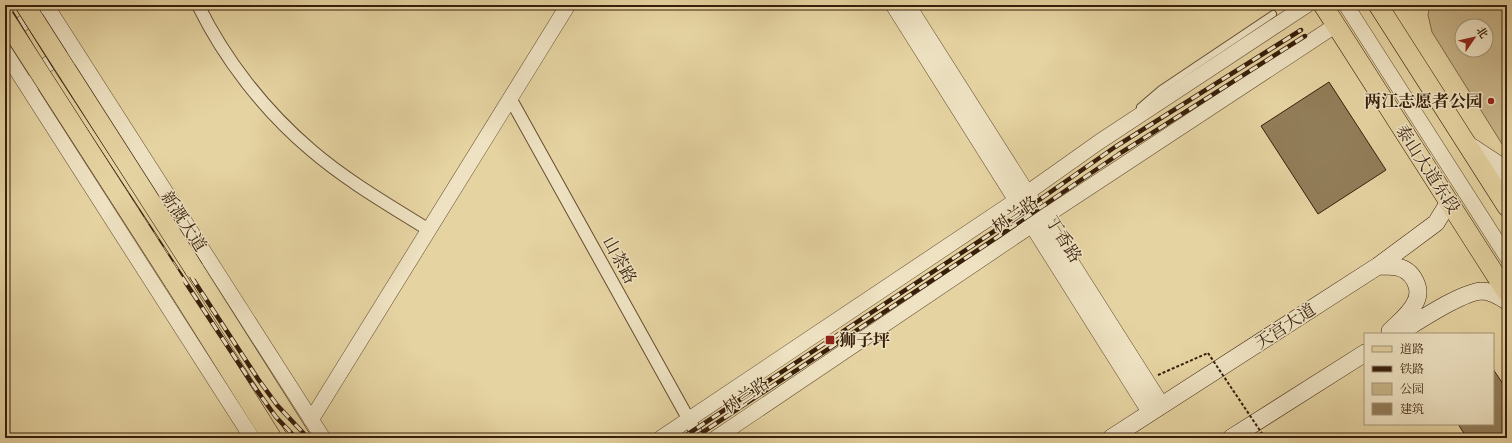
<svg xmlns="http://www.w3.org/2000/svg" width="1512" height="443" viewBox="0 0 1512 443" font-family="'IM FELL Double Pica','Noto Serif SC',serif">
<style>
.green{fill:#c8b488;stroke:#806a4a;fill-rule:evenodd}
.building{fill:#927d59;stroke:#381f0b}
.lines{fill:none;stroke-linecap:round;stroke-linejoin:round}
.service-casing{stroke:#634c30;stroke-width:8}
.minor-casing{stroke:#634c30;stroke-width:14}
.tertiary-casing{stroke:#634c30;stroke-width:16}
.secondary-casing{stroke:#381f0b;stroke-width:18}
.primary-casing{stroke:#381f0b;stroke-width:20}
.path{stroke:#381f0b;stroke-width:2;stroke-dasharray:3 2;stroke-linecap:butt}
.service{stroke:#eee2c2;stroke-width:6}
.minor{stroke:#eee2c2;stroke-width:12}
.tertiary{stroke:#eee2c2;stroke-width:15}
.secondary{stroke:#eee2c2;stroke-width:17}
.primary{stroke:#e5d3a1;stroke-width:19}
.rail-casing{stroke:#381f0b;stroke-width:4.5}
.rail{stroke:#eee2c2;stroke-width:3;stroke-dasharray:9;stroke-linecap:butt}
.primary-bridge-casing{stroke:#381f0b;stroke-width:20;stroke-linecap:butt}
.path-bridge{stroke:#381f0b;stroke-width:2;stroke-dasharray:3 2;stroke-linecap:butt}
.primary-bridge{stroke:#e5d3a1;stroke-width:19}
.poi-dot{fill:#8f2418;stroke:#eee2c2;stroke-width:1.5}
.labels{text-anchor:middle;stroke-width:3;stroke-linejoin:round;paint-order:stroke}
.poi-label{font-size:17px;font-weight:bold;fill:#381f0b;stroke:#eee2c2;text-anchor:end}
.street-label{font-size:17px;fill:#381f0b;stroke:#eee2c2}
</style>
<rect width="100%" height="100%" fill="#e5d3a1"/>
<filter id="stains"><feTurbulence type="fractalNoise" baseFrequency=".005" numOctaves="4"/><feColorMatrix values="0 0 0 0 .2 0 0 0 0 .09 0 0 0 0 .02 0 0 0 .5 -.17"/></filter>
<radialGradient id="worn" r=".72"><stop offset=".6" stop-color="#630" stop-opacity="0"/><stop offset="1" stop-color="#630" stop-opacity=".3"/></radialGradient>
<!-- green -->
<path class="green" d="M1430,5H1507V152L1432,32L1428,15ZM1462,26H1486V50H1462Z"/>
<!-- building -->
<path class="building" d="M1329,82L1386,170L1318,214L1261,126Z
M1493,369L1507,390V438H1467L1458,424H1493Z"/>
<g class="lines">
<!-- service casing -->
<g class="service-casing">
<path id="service" d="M1140,107L1161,89L1273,14"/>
</g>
<!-- minor casing -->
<g class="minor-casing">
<path id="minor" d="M198,5C225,60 265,111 311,150C347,181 389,205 429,230
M510,98L699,438"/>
</g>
<!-- tertiary casing -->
<g class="tertiary-casing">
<path id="tertiary" d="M46,5L323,438
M893,5L1150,413
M908,5L1162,405
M1346,5L1507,257
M5,32C19,28 30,19 39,7
M5,52L252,438
M35,82L39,70L54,60H69
M1469,144L1498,163L1507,177
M311,420L568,5
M661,438L1027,193L1099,142L1307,5
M716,438L1032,225L1336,25"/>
</g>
<!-- secondary casing -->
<g class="secondary-casing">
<path id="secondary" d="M1378,266C1384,266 1391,266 1397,267C1413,270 1423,289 1415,303C1410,314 1398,323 1390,331
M1397,334C1416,323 1461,292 1482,291C1491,291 1499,296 1507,301
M1111,438L1378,266L1436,223L1449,202
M1231,438L1365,353"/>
</g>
<!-- primary casing -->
<g class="primary-casing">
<path id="primary" d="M1323,5L1507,293
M1378,5L1507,207
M194,269L301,438
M174,282L272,438"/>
</g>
<!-- path -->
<path class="path" d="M1158,375L1208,353"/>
<!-- service -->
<use href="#service" class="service"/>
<!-- minor -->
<use href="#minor" class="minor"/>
<!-- tertiary -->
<use href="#tertiary" class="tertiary"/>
<!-- secondary -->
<use href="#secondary" class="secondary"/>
<!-- primary -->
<use href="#primary" class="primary"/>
<!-- rail casing -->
<g class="rail-casing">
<path id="rail" d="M7,5L46,70L253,385L276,417L296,438
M16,5L54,66L258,379L277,405L308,438
M682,438L996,230L1115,147L1301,30
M694,438L999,236L1119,154L1305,36"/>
</g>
<!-- rail -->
<use href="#rail" class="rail"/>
<!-- primary-bridge casing -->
<g class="primary-bridge-casing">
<path id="primary-bridge" d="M25,5L194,269
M5,19L174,282"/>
</g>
<!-- path-bridge -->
<path class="path-bridge" d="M1208,353L1265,438"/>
<!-- primary-bridge -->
<use href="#primary-bridge" class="primary-bridge"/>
</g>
<!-- markers -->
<g class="poi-dot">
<circle cx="1491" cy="101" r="4"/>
<rect x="825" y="335" width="10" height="10" rx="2"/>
</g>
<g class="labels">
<!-- poi labels -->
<g class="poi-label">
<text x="1483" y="107">两江志愿者公园</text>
<text x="839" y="346" text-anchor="start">狮子坪</text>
</g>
<!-- street labels -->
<g class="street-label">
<text transform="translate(1428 169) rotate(57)" y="6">泰山大道东段</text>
<text transform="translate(1015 214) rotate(-34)" y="6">树兰路</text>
<text transform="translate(184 221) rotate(57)" y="6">新溉大道</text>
<text transform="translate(1064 239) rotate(58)" y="6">丁香路</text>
<text transform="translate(620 260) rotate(61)" y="6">山茶路</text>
<text transform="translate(1285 326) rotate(-33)" y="6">天宫大道</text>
<text transform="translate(746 395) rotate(-34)" y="6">树兰路</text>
</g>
</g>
<!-- margin -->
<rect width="1512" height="443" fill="none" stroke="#e5d3a1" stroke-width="20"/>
<rect x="6" y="6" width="1500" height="431" fill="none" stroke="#381f0b" stroke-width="2"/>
<rect x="10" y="10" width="1492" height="423" fill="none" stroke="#381f0b"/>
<!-- legend -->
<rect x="1364" y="333" width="130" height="92" fill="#eee2c2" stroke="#a59479"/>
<rect x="1372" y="346" width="20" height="6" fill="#e5d3a1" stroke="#a59479"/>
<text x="1400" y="353" font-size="12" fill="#381f0b">道路</text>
<rect x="1372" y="366" width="20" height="6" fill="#381f0b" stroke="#a59479"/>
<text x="1400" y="373" font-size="12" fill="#381f0b">铁路</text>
<rect x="1372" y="383" width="20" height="12" fill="#c8b488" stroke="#a59479"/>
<text x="1400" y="393" font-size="12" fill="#381f0b">公园</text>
<rect x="1372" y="403" width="20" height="12" fill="#927d59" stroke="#a59479"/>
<text x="1400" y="413" font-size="12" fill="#381f0b">建筑</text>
<!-- north arrow -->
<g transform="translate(1474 38) rotate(56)"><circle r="19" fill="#eee2c2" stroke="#a59479"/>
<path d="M0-3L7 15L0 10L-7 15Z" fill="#8f2418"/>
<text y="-6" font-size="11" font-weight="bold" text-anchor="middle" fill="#381f0b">北</text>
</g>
<rect width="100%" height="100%" filter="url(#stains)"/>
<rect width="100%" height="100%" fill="url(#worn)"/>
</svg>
